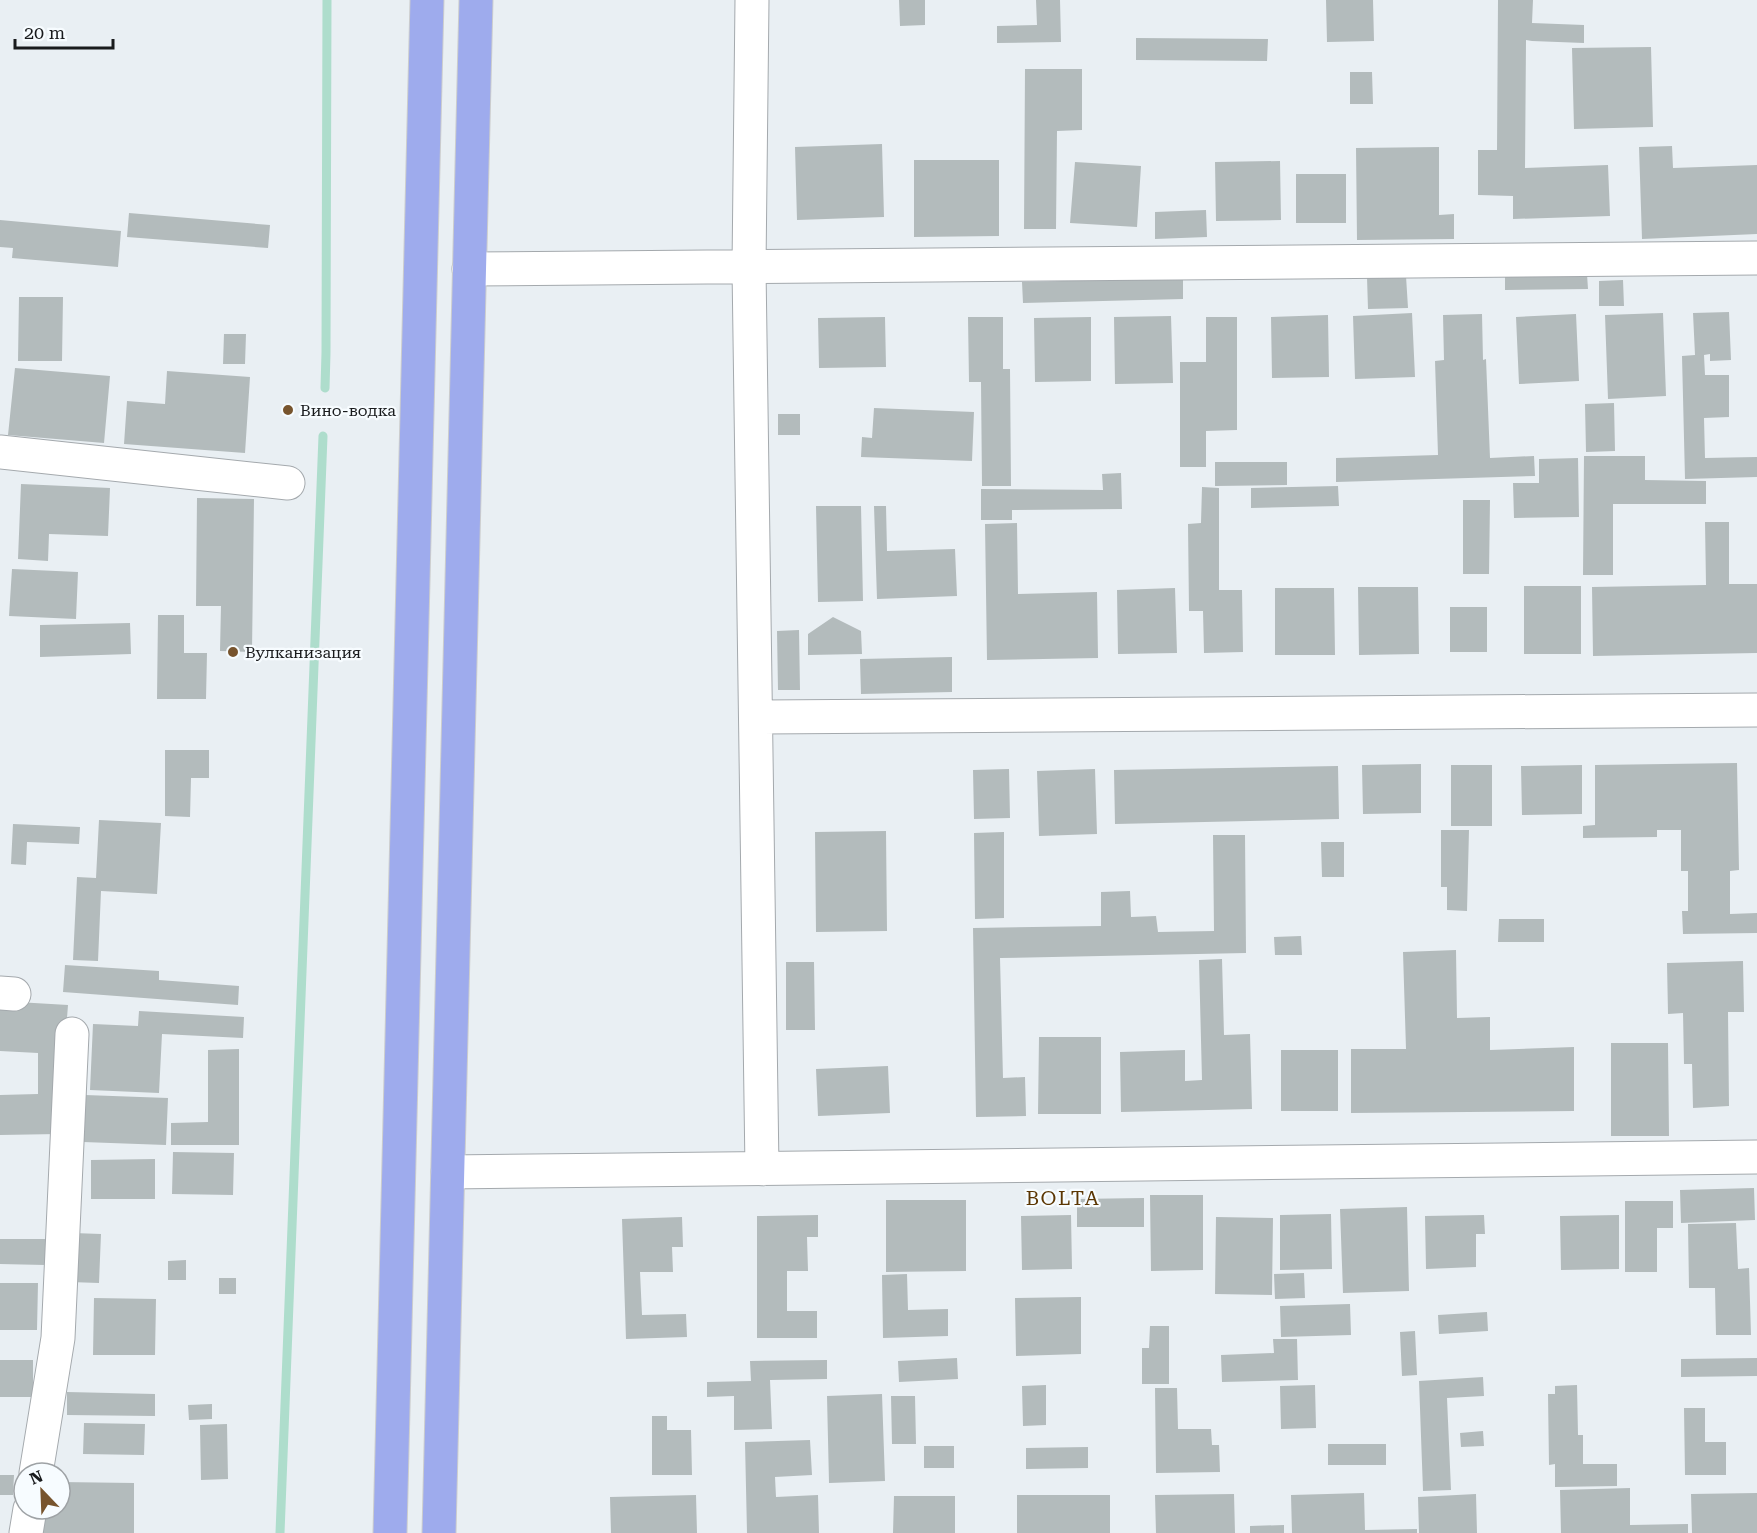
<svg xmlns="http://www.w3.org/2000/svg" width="1757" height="1533" viewBox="0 0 1757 1533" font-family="'Roboto Serif',serif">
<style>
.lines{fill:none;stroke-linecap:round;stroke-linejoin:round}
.stream{stroke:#aeddcc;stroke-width:9}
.building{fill:#b3bbbc}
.street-casing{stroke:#a4a9ad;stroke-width:35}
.highway-casing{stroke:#cccdcd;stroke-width:35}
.street{stroke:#fff;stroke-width:33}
.highway{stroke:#9eabed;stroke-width:33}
.poi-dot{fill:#77542d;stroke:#f7fcff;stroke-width:2}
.labels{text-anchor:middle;stroke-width:4.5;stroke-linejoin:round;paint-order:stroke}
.poi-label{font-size:16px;fill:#191b1d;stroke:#f7fcff;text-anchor:start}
.quarter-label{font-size:20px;letter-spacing:1.5px;fill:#5b3603;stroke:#f7fcff}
</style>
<rect width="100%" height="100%" fill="#e9eff3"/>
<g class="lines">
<!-- stream -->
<path class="stream" d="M325,388L326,353L327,0
M280,1533L323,436"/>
</g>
<!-- building -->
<path class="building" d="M899,0H925V25L900,26Z
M1036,0H1060L1061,42L997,43V26L1037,25Z
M1326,0H1373L1374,41L1327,42Z
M1498,0H1533L1532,23L1584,25V43L1532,41L1526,40L1525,168L1608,165L1610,216L1513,219V196L1478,195V150H1497Z
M1136,38L1268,39L1267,61L1136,60Z
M1651,47L1653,127L1574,129L1572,48Z
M1025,69H1082V130L1057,131L1056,229H1024Z
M1350,72H1372L1373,104H1350Z
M882,144L884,217L797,220L795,147Z
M1672,146L1673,168L1757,165V234L1642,239L1639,147Z
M1439,147V215L1454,214V239L1357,240L1356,148Z
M914,160H999V236L914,237Z
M1280,161L1281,220L1216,221L1215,162Z
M1075,162L1141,166L1137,227L1070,223Z
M1296,174H1346V223H1296Z
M1206,210L1207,237L1155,239V212Z
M129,213L270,225L268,248L127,237Z
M0,220L121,231L118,267L12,258L13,248L0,247Z
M1587,274L1588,289L1505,290V276Z
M1406,276L1408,308L1368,309L1367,277Z
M1183,278V299L1023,303L1022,282Z
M1623,280L1624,306H1599V281Z
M19,297H63L62,361H18Z
M1729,312L1731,360L1710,361V354L1704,355L1705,375H1729V417L1704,418L1705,458L1757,457V477L1685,479L1682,356L1695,355L1693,313Z
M1412,313L1415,377L1355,379L1353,316Z
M1663,313L1666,396L1608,399L1605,315Z
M1482,314L1483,360L1486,359L1490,458L1534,456L1535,476L1336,482V458L1438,455L1435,361L1444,360L1443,315Z
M1576,314L1579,381L1519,384L1516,317Z
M1328,315L1329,377L1272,378L1271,317Z
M1171,316L1173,383L1115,384L1114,317Z
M885,317L886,367L819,368L818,318Z
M968,317H1003V369H1010L1011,486H982L981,382H969Z
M1091,317V381L1035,382L1034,318Z
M1206,317H1237V430L1206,431V467H1180V362H1206Z
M224,334H246L245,364H223Z
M15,368L110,376L104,443L8,435Z
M167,371L250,377L245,453L124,444L127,401L165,404Z
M1614,403L1615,451L1586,452L1585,404Z
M874,408L974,412L972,461L861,457L862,437L872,438Z
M778,414H800V435H778Z
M1584,456H1645V480L1706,481V504H1613V575H1583Z
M1578,458L1579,517L1514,518L1513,483H1539V459Z
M1215,462H1287V485L1215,486Z
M1121,473L1122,509L1012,510V520H981V489L1103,490L1102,474Z
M21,484L110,488L108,536L49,534L48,561L18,559Z
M1338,486L1339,506L1251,508V488Z
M1202,487L1219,488V590H1242L1243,652L1204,653L1203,611H1189L1188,524L1201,523Z
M197,498L254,499L252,652L220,651L221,606H196Z
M1463,500H1490L1489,574H1463Z
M816,506H861L863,601L818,602Z
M874,506H886L887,551L955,549L957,596L877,599Z
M1705,522H1729V584H1757V653L1593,656L1592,587L1706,585Z
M1017,523L1018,594L1097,592L1098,658L987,660L985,524Z
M12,569L78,572L76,619L9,616Z
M1524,586H1581V654H1524Z
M1358,587H1418L1419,654L1359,655Z
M1175,588L1177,653L1118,654L1117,590Z
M1275,588H1334L1335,655H1275Z
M1450,607H1487V652H1450Z
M158,615H184V653H207L206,699H157Z
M833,617L861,631L862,654L808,655V634Z
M130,623L131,654L40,657V625Z
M799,630L800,690H778L777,631Z
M952,657V692L861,694L860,659Z
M165,750H209V778H191L190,817L165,816Z
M1737,763L1739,870L1730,871V914L1757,913V933L1683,934L1682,911H1688V871H1681V830H1657V837L1583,838V826L1595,825V765Z
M1421,764V813L1363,814L1362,765Z
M1451,765H1492V826H1451Z
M1582,765V814L1522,815L1521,766Z
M1338,766L1339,819L1115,824L1114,770Z
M1009,769L1010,818L974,819L973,770Z
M1095,769L1097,834L1039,836L1037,771Z
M99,820L161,823L157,894L101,891L98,961L73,960L77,877L96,878Z
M13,824L80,827L79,844L27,842L26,865L11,864Z
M1441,830H1469L1467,911L1447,910V887H1441Z
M886,831L887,931L816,932L815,832Z
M1004,832V918L975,919L974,833Z
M1213,835H1245L1246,953L1000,958L1003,1078L1025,1077L1026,1116L976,1117L973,928L1101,926V892L1130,891L1131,917L1156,916L1158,932L1214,931Z
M1321,842H1344V877H1322Z
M1499,919H1544V942H1498Z
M1301,936L1302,955H1275L1274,937Z
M1456,950L1457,1018L1490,1017V1050L1574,1047V1111L1351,1113V1049H1406L1403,952Z
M1222,959L1224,1035L1250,1034L1252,1109L1121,1112L1120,1052L1185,1050V1081L1202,1080L1199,960Z
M1743,961L1744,1012H1728L1729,1106L1693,1108L1692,1064H1684L1683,1013L1668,1014L1667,963Z
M786,962H814L815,1030H786Z
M65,965L159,971V980L239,986L238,1005L63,992Z
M0,1001L68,1005L58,1134L0,1135V1095L38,1094V1053L0,1051Z
M139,1011L244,1017L243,1038L162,1034L159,1093L90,1090L93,1024L138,1026Z
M1039,1037H1101V1114H1038Z
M1611,1043H1668L1669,1136H1611Z
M239,1049V1145H171V1123L208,1122V1050Z
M1281,1050H1338V1111H1281Z
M888,1066L890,1113L818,1116L816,1069Z
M85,1095L168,1098L166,1145L83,1142Z
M173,1152L234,1153L233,1195L172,1194Z
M155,1159V1199H91V1160Z
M1754,1188L1755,1220L1681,1223L1680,1190Z
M1150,1195H1203V1270L1151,1271Z
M1144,1198V1227H1077V1199Z
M886,1200H966V1271L886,1272Z
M1625,1201H1673V1228H1657V1272H1625Z
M1407,1207L1409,1291L1343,1293L1340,1209Z
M1331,1214L1332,1269L1280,1270V1215Z
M818,1215V1237H807L808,1271H787V1311H817V1338H757V1216Z
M1071,1215L1072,1269L1022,1270L1021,1216Z
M1484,1215L1485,1234H1476V1267L1426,1269L1425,1216Z
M1619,1215V1269L1561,1270L1560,1216Z
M682,1217L683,1247H672L673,1272H640L642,1315L686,1314L687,1337L626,1339L622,1219Z
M1216,1217L1273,1218L1272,1295L1215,1294Z
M1736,1223L1738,1269L1749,1268L1751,1335H1716L1715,1288H1689L1688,1224Z
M73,1233L101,1234L99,1283L70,1282Z
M0,1239H46L45,1265L0,1264Z
M186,1260V1280H168V1261Z
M1304,1273L1305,1298L1275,1299L1274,1274Z
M907,1274L908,1310L948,1309V1336L883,1338L882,1275Z
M219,1278H236V1294H219Z
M0,1283H38L37,1330H0Z
M1081,1297V1354L1016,1356L1015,1298Z
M94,1298L156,1299L155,1355H93Z
M1350,1304L1351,1335L1281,1337L1280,1306Z
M1487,1312L1488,1331L1439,1334L1438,1315Z
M1150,1326H1169V1384H1142V1348H1149Z
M1415,1331L1417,1375L1402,1376L1400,1332Z
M1273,1339H1297L1298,1380L1222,1382L1221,1355L1274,1353Z
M957,1358L958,1379L899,1382L898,1361Z
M1757,1358V1376L1681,1377V1359Z
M0,1360H33V1397H0Z
M827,1360V1379L770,1380L772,1429L734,1430V1396L707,1397V1382L751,1381L750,1361Z
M1483,1377L1484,1396L1447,1398L1451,1490L1423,1491L1419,1381Z
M1046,1385V1425L1023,1426L1022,1386Z
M1315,1385L1316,1428L1281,1429L1280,1386Z
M1577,1385L1578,1435H1583V1464H1617V1486L1555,1487V1464L1549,1465L1548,1394H1555V1386Z
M1155,1388H1177L1178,1429H1211L1212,1445H1219L1220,1472L1156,1473Z
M67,1392L155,1394V1416L67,1415Z
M882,1394L885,1481L829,1483L827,1396Z
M891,1396H915L916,1444H892Z
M212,1404V1419L189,1420L188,1405Z
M1684,1408H1705V1442H1726V1475H1685Z
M652,1416H667V1430H691L692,1475H652Z
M84,1423L145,1424L144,1455L83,1454Z
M227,1424L228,1479L201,1480L200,1425Z
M1483,1431L1484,1446L1461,1447L1460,1433Z
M810,1440L812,1475L775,1477L776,1497L818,1495L819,1533H747L745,1442Z
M1328,1444H1386V1465H1328Z
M924,1446H954V1468H924Z
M1088,1447V1468L1026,1469V1448Z
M0,1475H14L13,1495H0Z
M60,1482L134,1483V1533H39L40,1509H60Z
M1630,1488V1525L1688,1524V1533H1561L1560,1490Z
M1364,1493L1365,1530L1417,1529V1533H1292L1291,1495Z
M1757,1493V1533H1692L1691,1494Z
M1234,1494L1235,1533H1156L1155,1495Z
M1476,1494L1477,1533H1419L1418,1497Z
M696,1495L697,1533H611L610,1497Z
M1017,1495H1110V1533H1017Z
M894,1496H955V1533H893Z
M1284,1525V1533H1250V1526Z"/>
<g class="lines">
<!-- street casing -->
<g class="street-casing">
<path id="street" d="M752,0L749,268L762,1169
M469,269L1757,258
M0,452L288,483
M757,717L1757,710
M0,993L14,994
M448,1172L1757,1157
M36,1473L58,1338L72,1034
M26,1533L30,1509"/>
</g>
<!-- highway casing -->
<g class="highway-casing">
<path id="highway" d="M390,1533L427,0
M439,1533L476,0"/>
</g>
<!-- street -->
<use href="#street" class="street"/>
<!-- highway -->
<use href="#highway" class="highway"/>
</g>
<!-- markers -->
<g class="poi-dot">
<circle cx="288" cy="410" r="6"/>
<circle cx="233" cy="652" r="6"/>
</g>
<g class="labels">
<!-- poi labels -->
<g class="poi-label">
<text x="300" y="416">Вино-водка</text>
<text x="245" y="658">Вулканизация</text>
</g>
<!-- quarter labels -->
<g class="quarter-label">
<text x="1063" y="1205">BOLTA</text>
</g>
</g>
<!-- north arrow -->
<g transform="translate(42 1491) rotate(337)"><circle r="28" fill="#f7fcff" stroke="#9ea2a5" stroke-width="1.5"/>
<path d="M0-4.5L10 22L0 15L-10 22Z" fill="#77542d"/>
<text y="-9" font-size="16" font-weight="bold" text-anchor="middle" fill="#191b1d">N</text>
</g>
<!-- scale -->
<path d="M15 39v9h98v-9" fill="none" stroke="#191b1d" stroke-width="3"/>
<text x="24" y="39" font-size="18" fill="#191b1d" stroke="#f7fcff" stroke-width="4.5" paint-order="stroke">20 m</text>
</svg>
